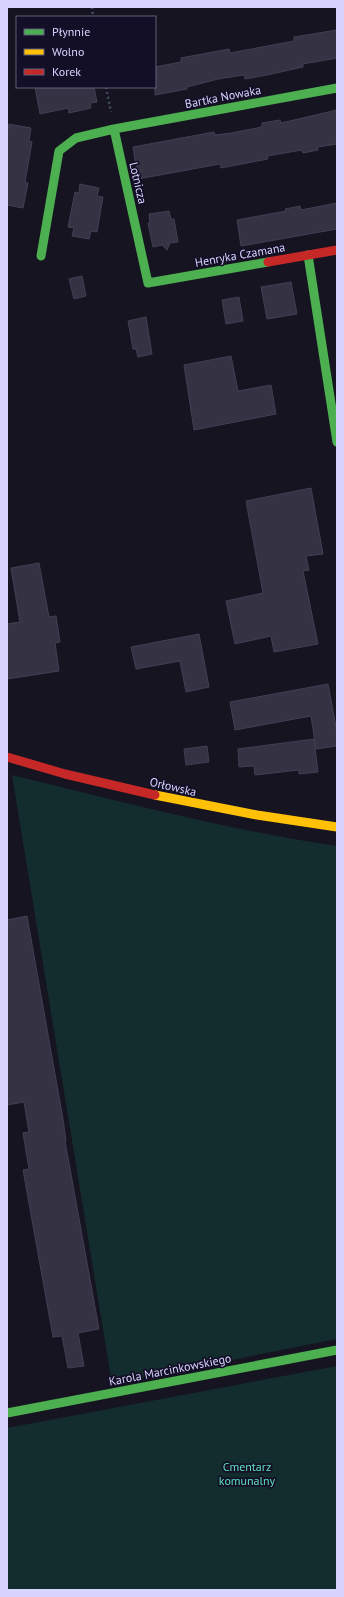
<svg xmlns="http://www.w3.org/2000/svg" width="344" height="1597" viewBox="0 0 344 1597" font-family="'PT Sans',sans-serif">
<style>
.green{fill:#132c2d}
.building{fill:#343243;stroke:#433f54}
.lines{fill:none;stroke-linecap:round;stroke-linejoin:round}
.path{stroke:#44505f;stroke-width:2.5;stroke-dasharray:2 3;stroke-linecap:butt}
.fast{stroke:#4caf50;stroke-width:9}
.slow{stroke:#ffc107;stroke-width:9}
.jam{stroke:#c62828;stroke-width:9}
.labels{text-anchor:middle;stroke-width:3.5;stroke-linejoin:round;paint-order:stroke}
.street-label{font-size:12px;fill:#d9d4ff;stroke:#130f26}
.park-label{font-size:12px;fill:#5fe0c0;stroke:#130f26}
</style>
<rect width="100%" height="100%" fill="#161421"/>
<!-- green -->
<path class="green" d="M12,775C120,801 227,830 337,846V1339L112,1384Z
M337,1366V1590H7V1428Z"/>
<!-- building -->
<path class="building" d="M337,30V58L303,64V67L267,75L245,79L244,75L218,79L187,87V89L155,95V67L181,62V58L229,49L230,53L294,41V37Z
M35,87H94L97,102L90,103L91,108L69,113L68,108L40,114Z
M337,110V144L318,147V150L303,153L302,150L267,156L268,159L221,168L220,164L138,179L133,147L214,132L215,135L231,133L262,127V123L280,120L281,123Z
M9,124L31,128L29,141L32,142L25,182L28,183L23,208L7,205V135Z
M80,184L99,188L97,196L103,197L97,232L91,231L89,239L72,236L74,228L68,227L75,192L79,193Z
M337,203V229L241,246L237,220L286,211L285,209L300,206L301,210Z
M169,211L171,219H174L178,242L170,243L167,250L162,245L153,247L148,223H150L149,214Z
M82,276L86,296L74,299L69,279Z
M291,282L297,314L267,319L261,287Z
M239,297L243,321L226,324L222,300Z
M146,317L152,354L138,357L136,349H133L128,321Z
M231,356L238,391L271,385L276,414L194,430L184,365Z
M311,488L323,554L306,556L309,570L303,571L318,644L274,652L271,636L235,644L226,601L263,593L246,501Z
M39,563L49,617L56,616L60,642L55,643L59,671L7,679V624L20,622L11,568Z
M199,634L209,687L186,692L180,661L136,669L131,647Z
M328,684L337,732V746L316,749L311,716L235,730L230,702Z
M314,739L318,772L299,774V770L255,775L254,766L239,767L238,749Z
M207,746L209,762L186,765L184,749Z
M27,916L63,1119L66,1141H65L99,1329L78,1333L84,1366L68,1368L62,1336L53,1337L23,1170L29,1169L23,1133L29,1132L24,1102L7,1105V920Z"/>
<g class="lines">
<!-- path -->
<path class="path" d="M92,7L93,17
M106,87L111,112"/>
<!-- fast -->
<path class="fast" d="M114,129L148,283L268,262
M308,255L337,442
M41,256L59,151L76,138L114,129L337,88
M7,1413L337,1350"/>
<!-- slow -->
<path class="slow" d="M155,795L257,815L337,827"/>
<!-- jam -->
<path class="jam" d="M268,262L337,250
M7,757L65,774L155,795"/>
</g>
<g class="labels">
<!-- street labels -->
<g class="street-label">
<text transform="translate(223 97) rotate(-11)" y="4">Bartka Nowaka</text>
<text transform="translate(138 183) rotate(77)" y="4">Lotnicza</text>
<text transform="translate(240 255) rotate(-10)" y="4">Henryka Czamana</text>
<text transform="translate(173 787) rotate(13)" y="4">Orłowska</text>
<text transform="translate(170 1370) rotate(-11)" y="4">Karola Marcinkowskiego</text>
</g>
<!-- park labels -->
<g class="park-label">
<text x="247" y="1471">Cmentarz<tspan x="247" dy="14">komunalny</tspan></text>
</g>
</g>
<!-- border -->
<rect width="344" height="1597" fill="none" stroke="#d9d4ff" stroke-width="16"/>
<!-- legend -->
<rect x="16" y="16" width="140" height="72" fill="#130f26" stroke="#625e7d"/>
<rect x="24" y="29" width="20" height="6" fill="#4caf50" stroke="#625e7d"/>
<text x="52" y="36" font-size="12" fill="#d9d4ff">Płynnie</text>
<rect x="24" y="49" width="20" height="6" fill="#ffc107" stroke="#625e7d"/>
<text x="52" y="56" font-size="12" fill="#d9d4ff">Wolno</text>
<rect x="24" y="69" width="20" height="6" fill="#c62828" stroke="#625e7d"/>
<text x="52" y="76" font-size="12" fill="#d9d4ff">Korek</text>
</svg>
